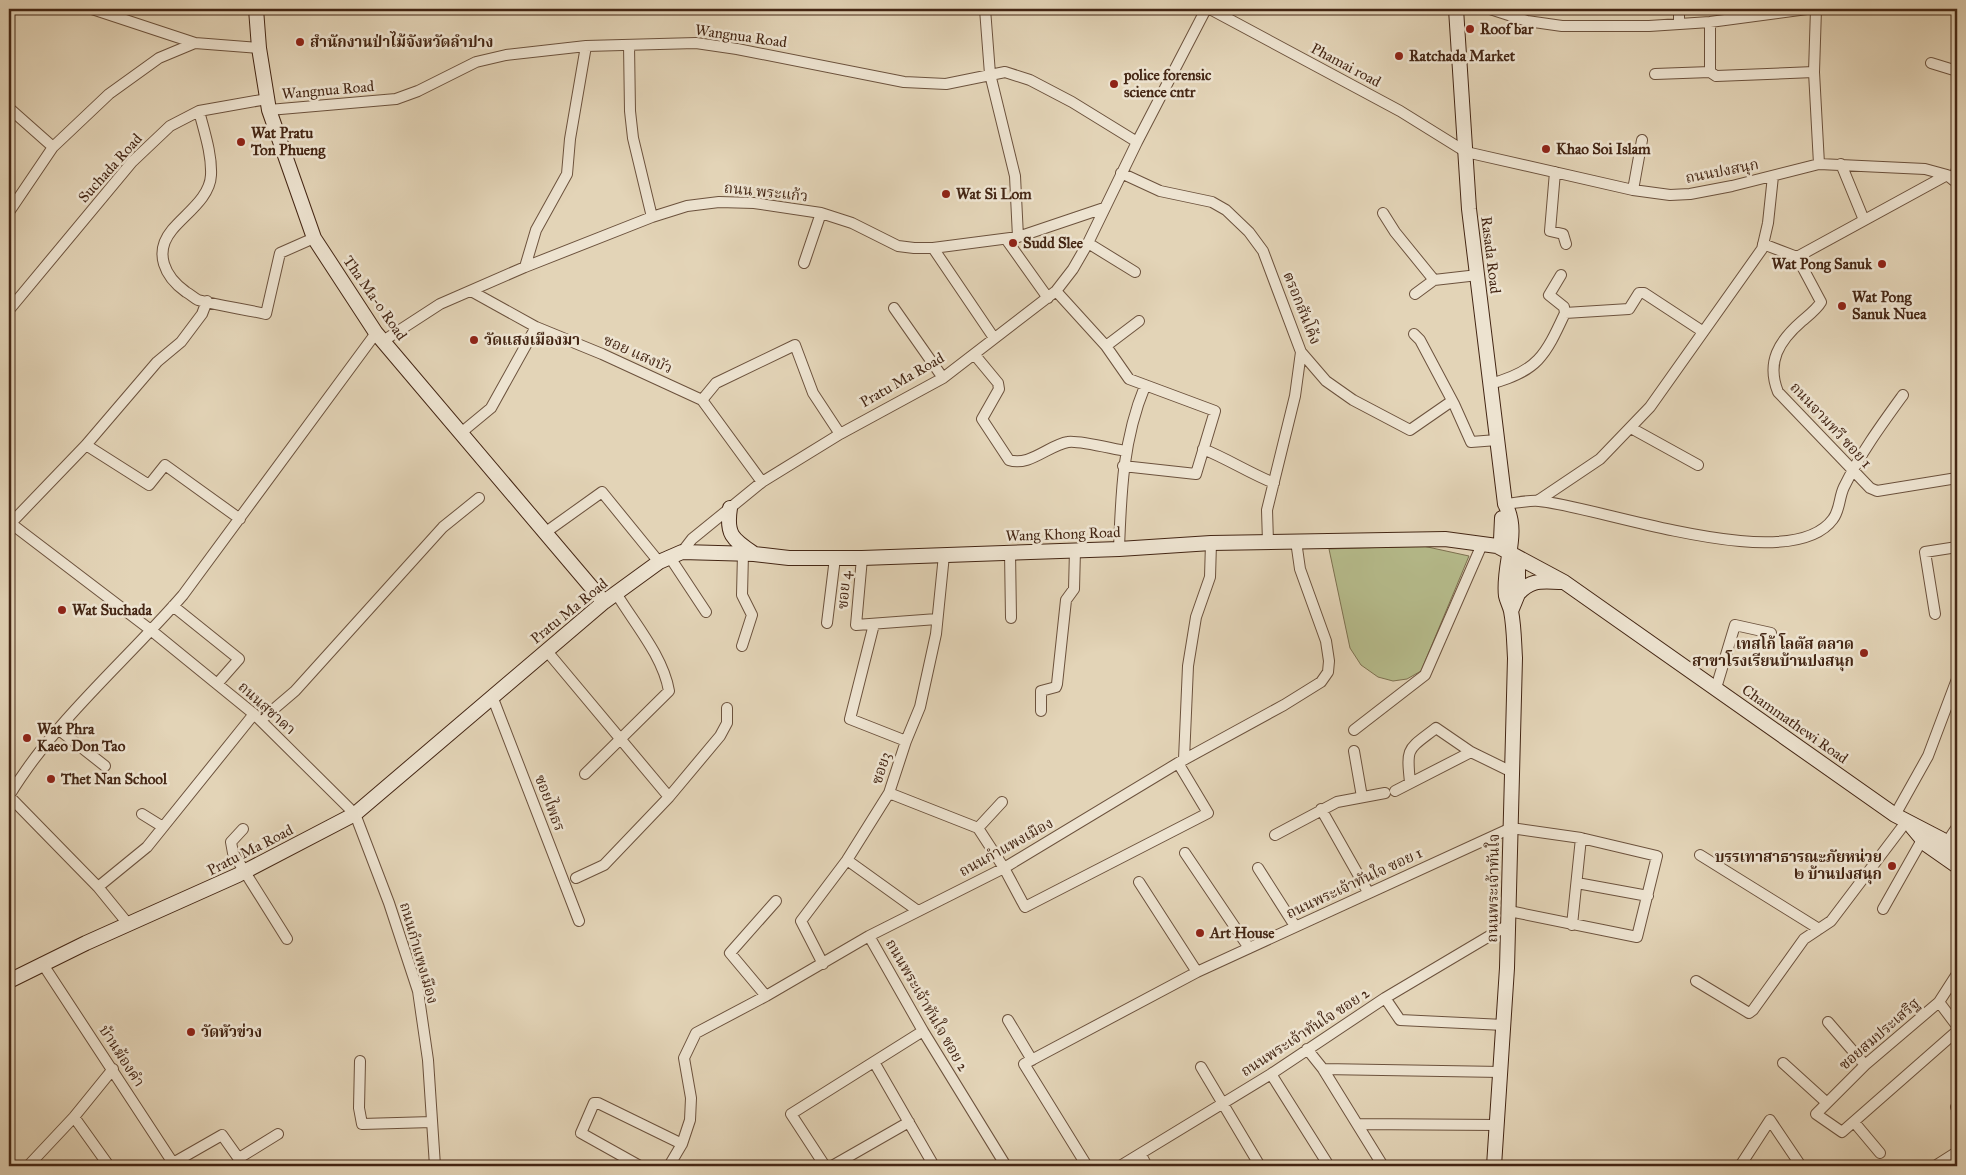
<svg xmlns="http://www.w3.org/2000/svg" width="1966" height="1175" viewBox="0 0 1966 1175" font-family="'IM FELL Great Primer','Noto Serif Thai',serif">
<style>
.green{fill:#b6bc8c;stroke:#7d7150}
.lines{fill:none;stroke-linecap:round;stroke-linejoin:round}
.street-casing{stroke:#6c523d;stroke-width:12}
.secondary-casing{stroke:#442614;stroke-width:16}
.street{stroke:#ede3d0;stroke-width:10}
.secondary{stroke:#ede3d0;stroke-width:14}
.poi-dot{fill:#8f2418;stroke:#ede3d0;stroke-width:2}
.labels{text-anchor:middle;stroke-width:5;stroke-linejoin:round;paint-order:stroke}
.poi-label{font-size:15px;font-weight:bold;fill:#442614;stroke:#ede3d0;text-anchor:start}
.street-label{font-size:15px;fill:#442614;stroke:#ede3d0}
</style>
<rect width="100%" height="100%" fill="#e3d4b7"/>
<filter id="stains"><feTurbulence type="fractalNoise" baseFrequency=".004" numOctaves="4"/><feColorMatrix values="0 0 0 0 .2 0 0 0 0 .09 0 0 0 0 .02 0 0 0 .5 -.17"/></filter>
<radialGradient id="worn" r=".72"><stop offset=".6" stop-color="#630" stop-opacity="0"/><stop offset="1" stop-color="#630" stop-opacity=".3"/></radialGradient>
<!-- green -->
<path class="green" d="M1423,546L1469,556L1421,671L1407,679L1393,681L1378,677L1361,665L1350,648L1329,549Z"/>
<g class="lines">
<!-- street casing -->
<g class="street-casing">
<path id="street" d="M92,9L195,43L259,48
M985,9L990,74L1015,176L1018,237
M1210,9L1400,111L1466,152L1633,190L1670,195L1690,194L1732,186L1819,164L1925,169L1947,175L1957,183
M1490,9L1527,21L1562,26H1649L1710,22L1807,9
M1679,9V24
M1816,9L1814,72L1819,164
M1710,22V72
M629,45L630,111L633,138L652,217
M1931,63L1957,71
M1655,74L1710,72L1716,76L1814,72
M9,108L53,147
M269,110L396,99L418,91L476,62L506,55L586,46L696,43L737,49L904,82L946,84L1005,72L1030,80L1072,102L1137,142
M199,111C204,131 212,154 211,175C210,198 185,214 172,230C153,253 165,277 186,292C190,294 194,298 198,300C220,306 244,309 266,314L280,253L314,238
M1841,164L1864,220
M1555,172L1550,231L1563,234L1566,244
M1121,173L1160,191L1212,202L1226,210L1249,232L1263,251L1301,352L1326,381L1353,400L1410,430L1449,403L1454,404L1471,442L1497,440
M1953,180L1957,169
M1633,190L1642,140
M9,212L53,147L109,94L159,58L195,43
M1383,213L1395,232L1434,280
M1006,239L1048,298
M1088,243L1135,272
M1763,244L1797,257
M933,248L994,338
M1797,257L1821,302C1817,309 1809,315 1802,321C1779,341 1766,362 1778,392L1870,488L1877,491L1957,478
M1797,257L1947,175
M804,263L821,213
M525,267L536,230L567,174L570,139L586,46
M1561,275L1549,295L1564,307L1565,313
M471,291L536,327L602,354L702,400L762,482
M1056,291L1106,346L1129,379L1215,411L1196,474L1123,466
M1415,294L1434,280L1478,275
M894,308L943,378
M9,310L132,162L170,126L199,111L267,99
M1414,334L1420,340L1454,404
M383,341L440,304L525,267L652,217L687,206L719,202L754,203L821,213L852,223L898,246L914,248H933L1018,237L1104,208
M1106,346L1139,321
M974,354L998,383L999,389L982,419L1009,460C1029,467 1049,445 1068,442C1078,440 1113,449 1126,451
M1490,384C1538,371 1545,356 1565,313L1629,309L1639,293H1644L1702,331
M702,400L716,383L795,345L813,393L840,434
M1631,428L1698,465
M462,432L491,408L536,327
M86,445L149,485L165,465L240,519
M1203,449C1228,459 1249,473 1274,483
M1539,500L1600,459L1650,407L1762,249L1768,223L1773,176
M1505,504C1516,503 1529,500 1539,501C1601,507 1790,578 1833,519C1840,510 1839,497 1844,487C1860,454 1882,424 1903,395
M9,522L152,631L254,714L355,814L389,903L418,991L428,1060L435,1166
M11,523L86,445L157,362L181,342L202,314L207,301
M546,532L602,492L659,562
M1268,542L1267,510L1295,396L1301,352
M1119,549C1121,492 1123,439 1145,386
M682,552L692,539L762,482L840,434L943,378L1056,291L1073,269L1088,243L1137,142L1206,9
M1010,552L1011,618
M669,556L706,612
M862,558L856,625L937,619
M173,606L239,659L217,684
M1935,614L1925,552L1957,547
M827,623L835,558
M874,624L850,719L906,741
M742,646L752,615L742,595L743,553
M546,650L669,797
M1716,688L1735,625L1771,633
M492,696L579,921
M1041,711V691L1056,687L1057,684L1066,600L1074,589L1075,550
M261,720L295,691L443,527L479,498
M58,729L105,766
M1354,730L1425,675L1480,549
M1354,751L1362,797
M1184,759L1188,666L1196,617L1210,577L1211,543
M585,774L669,691C663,656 634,623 616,593
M1410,782C1406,746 1408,750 1436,728L1471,752L1512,772
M1395,791L1471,752
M889,793L978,828L1004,868L1025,907L1208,813L1178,763
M9,796C55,720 125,662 183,595L376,333
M9,796L98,887L129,925
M1321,809L1368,892
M142,814L163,827
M1895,815L1928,756L1957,679
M978,828L1002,802
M243,829L231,842L233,853L287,939
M1275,835L1337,802L1385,793
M1947,842L1957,827
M1185,853L1249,948
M1700,855L1819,929
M847,860L918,911
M1258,868L1295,926
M576,878L604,865L669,797L720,736L727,723V708
M1139,882L1197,972
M1577,883L1648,896
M98,887L147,847L254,714
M1883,909L1922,840
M1572,925L1581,838
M869,936L923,1031L1006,1166
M42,963L175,1166
M823,964L801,921L847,860L889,793L906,741L920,707L936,634L944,555
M1957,974L1939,1002L1865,1065L1816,1114L1842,1132L1957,1031
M1696,981L1749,1013L1753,1010L1804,939L1831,921L1906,822
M766,996L730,953L776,901
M1385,998L1400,1020L1504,1025
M1939,1002L1957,1026
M1008,1020L1032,1060
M1828,1022L1865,1065
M1307,1049L1323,1069L1383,1166
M360,1061L359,1108L362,1124L432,1122
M874,1062L934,1166
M1783,1063L1826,1102
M1201,1067L1260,1166
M1323,1069L1501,1072
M1271,1074L1329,1166
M1956,1107L1957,1109
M74,1117L109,1166
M1854,1122L1880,1153
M1357,1124L1497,1125
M1141,1155L1147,1166
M239,1158L278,1134
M173,1163L222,1135L244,1166
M28,1166L74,1117L113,1069
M640,1166L581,1133L594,1103H598L682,1144
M669,1166L682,1144L690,1120L691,1098L684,1058L696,1033L766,996L869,936L1004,868L1178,763L1284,705L1321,682L1328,672L1329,661L1326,641L1300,569L1296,541
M825,1166L791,1114L923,1031
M832,1166L909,1122
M1087,1166L1024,1064L1197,972L1511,828L1581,838L1657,856L1637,937L1509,911
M1120,1166L1271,1074L1385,998L1508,925
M1740,1166L1770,1120L1801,1166
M1935,1166L1957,1152"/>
</g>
<!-- secondary casing -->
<g class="secondary-casing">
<path id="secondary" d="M256,9L259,48L269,110L314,238L376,333L604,602
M1456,9L1469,209L1505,504C1521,533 1502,565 1506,596C1507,601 1510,606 1511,611C1514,626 1514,642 1515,658L1507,968L1494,1166
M730,508C726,534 732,539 753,553
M1502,518L1501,540L1511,552L1518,568V594L1511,611
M1518,594C1532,578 1543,582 1563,582
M1912,827L1927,845L1957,866
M9,981L86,943L238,875L355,814L604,602L659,562L682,552L754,554L789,558H862L1119,549L1211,543L1445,539L1497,546L1564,582L1895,815L1947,842L1957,850"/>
</g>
<!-- street -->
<use href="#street" class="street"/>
<!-- secondary -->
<use href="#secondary" class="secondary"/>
</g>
<!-- markers -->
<g class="poi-dot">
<circle cx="1470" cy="29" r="5"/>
<circle cx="300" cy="42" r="5"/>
<circle cx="1399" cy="56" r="5"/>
<circle cx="1114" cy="84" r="5"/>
<circle cx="241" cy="142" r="5"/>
<circle cx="1546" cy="149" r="5"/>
<circle cx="946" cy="194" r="5"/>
<circle cx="1013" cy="243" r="5"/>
<circle cx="1882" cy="264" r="5"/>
<circle cx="1842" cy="306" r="5"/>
<circle cx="474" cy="340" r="5"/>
<circle cx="62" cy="610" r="5"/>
<circle cx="1864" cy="653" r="5"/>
<circle cx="27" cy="738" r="5"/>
<circle cx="51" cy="779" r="5"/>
<circle cx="1892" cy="866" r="5"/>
<circle cx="1200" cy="933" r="5"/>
<circle cx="191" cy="1032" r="5"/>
</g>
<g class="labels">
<!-- poi labels -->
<g class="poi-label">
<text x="1480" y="34">Roof bar</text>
<text x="310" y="47">สำนักงานป่าไม้จังหวัดลำปาง</text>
<text x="1409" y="61">Ratchada Market</text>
<text x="1124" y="80">police forensic<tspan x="1124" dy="17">science cntr</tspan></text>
<text x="251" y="138">Wat Pratu<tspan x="251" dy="17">Ton Phueng</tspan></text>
<text x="1556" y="154">Khao Soi Islam</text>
<text x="956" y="199">Wat Si Lom</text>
<text x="1023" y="248">Sudd Slee</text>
<text x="1872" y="269" text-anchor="end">Wat Pong Sanuk</text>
<text x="1852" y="302">Wat Pong<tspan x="1852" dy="17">Sanuk Nuea</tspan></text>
<text x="484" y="345">วัดแสงเมืองมา</text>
<text x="72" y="615">Wat Suchada</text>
<text x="1854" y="649" text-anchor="end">เทสโก้ โลตัส ตลาด<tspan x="1854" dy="17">สาขาโรงเรียนบ้านปงสนุก</tspan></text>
<text x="37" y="734">Wat Phra<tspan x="37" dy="17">Kaeo Don Tao</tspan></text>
<text x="61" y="784">Thet Nan School</text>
<text x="1882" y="862" text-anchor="end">บรรเทาสาธารณะภัยหน่วย<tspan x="1882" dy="17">๒ บ้านปงสนุก</tspan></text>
<text x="1210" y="938">Art House</text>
<text x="201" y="1037">วัดหัวข่วง</text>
</g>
<!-- street labels -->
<g class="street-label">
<text transform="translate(741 36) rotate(8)" y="5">Wangnua Road</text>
<text transform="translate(1346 65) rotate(28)" y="5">Phamai road</text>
<text transform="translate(328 90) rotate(-5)" y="5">Wangnua Road</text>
<text transform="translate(110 168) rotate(-48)" y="5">Suchada Road</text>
<text transform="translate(1722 171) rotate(-11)" y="5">ถนนปงสนุก</text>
<text transform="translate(766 192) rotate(6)" y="5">ถนน พระแก้ว</text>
<text transform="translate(1491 255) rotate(83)" y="5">Rasada Road</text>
<text transform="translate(375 298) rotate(55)" y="5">Tha Ma-o Road</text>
<text transform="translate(1302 308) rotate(68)" y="5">ตรอกสันโค้ง</text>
<text transform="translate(638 354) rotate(24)" y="5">ซอย แสงบัว</text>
<text transform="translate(902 380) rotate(-30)" y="5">Pratu Ma Road</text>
<text transform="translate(1831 425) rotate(47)" y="5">ถนนจามทวี ซอย 1</text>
<text transform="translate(1063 534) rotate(-2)" y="5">Wang Khong Road</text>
<text transform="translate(844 590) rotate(-85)" y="5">ซอย 4</text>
<text transform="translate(569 611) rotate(-39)" y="5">Pratu Ma Road</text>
<text transform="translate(267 708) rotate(42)" y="5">ถนนสุชาดา</text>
<text transform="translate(1795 724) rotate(35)" y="5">Chammathewi Road</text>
<text transform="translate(881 768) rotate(-72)" y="5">ซอย3</text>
<text transform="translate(550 803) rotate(69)" y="5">ซอยไพธร</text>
<text transform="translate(1006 847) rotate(-29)" y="5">ถนนกำแพงเมือง</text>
<text transform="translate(250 850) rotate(-27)" y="5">Pratu Ma Road</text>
<text transform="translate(1354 883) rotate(-25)" y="5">ถนนพระเจ้าทันใจ ซอย 1</text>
<text transform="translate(1493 888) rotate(-89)" y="5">ถนนพระเจ้าทันใจ</text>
<text transform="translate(419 953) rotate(74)" y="5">ถนนกำแพงเมือง</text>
<text transform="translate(927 1005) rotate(60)" y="5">ถนนพระเจ้าทันใจ ซอย 2</text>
<text transform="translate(1305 1032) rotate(-33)" y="5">ถนนพระเจ้าทันใจ ซอย 2</text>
<text transform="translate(1879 1034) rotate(-41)" y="5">ซอยสมประเสริฐ</text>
<text transform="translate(122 1056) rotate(57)" y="5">บ้านฆ้องคำ</text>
</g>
</g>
<!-- margin -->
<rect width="1966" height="1175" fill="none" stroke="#e3d4b7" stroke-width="30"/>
<rect x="10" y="10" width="1946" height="1155" fill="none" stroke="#442614" stroke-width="2.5"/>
<rect x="15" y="15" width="1936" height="1145" fill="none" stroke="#442614"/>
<rect width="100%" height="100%" filter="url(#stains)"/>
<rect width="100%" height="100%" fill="url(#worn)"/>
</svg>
